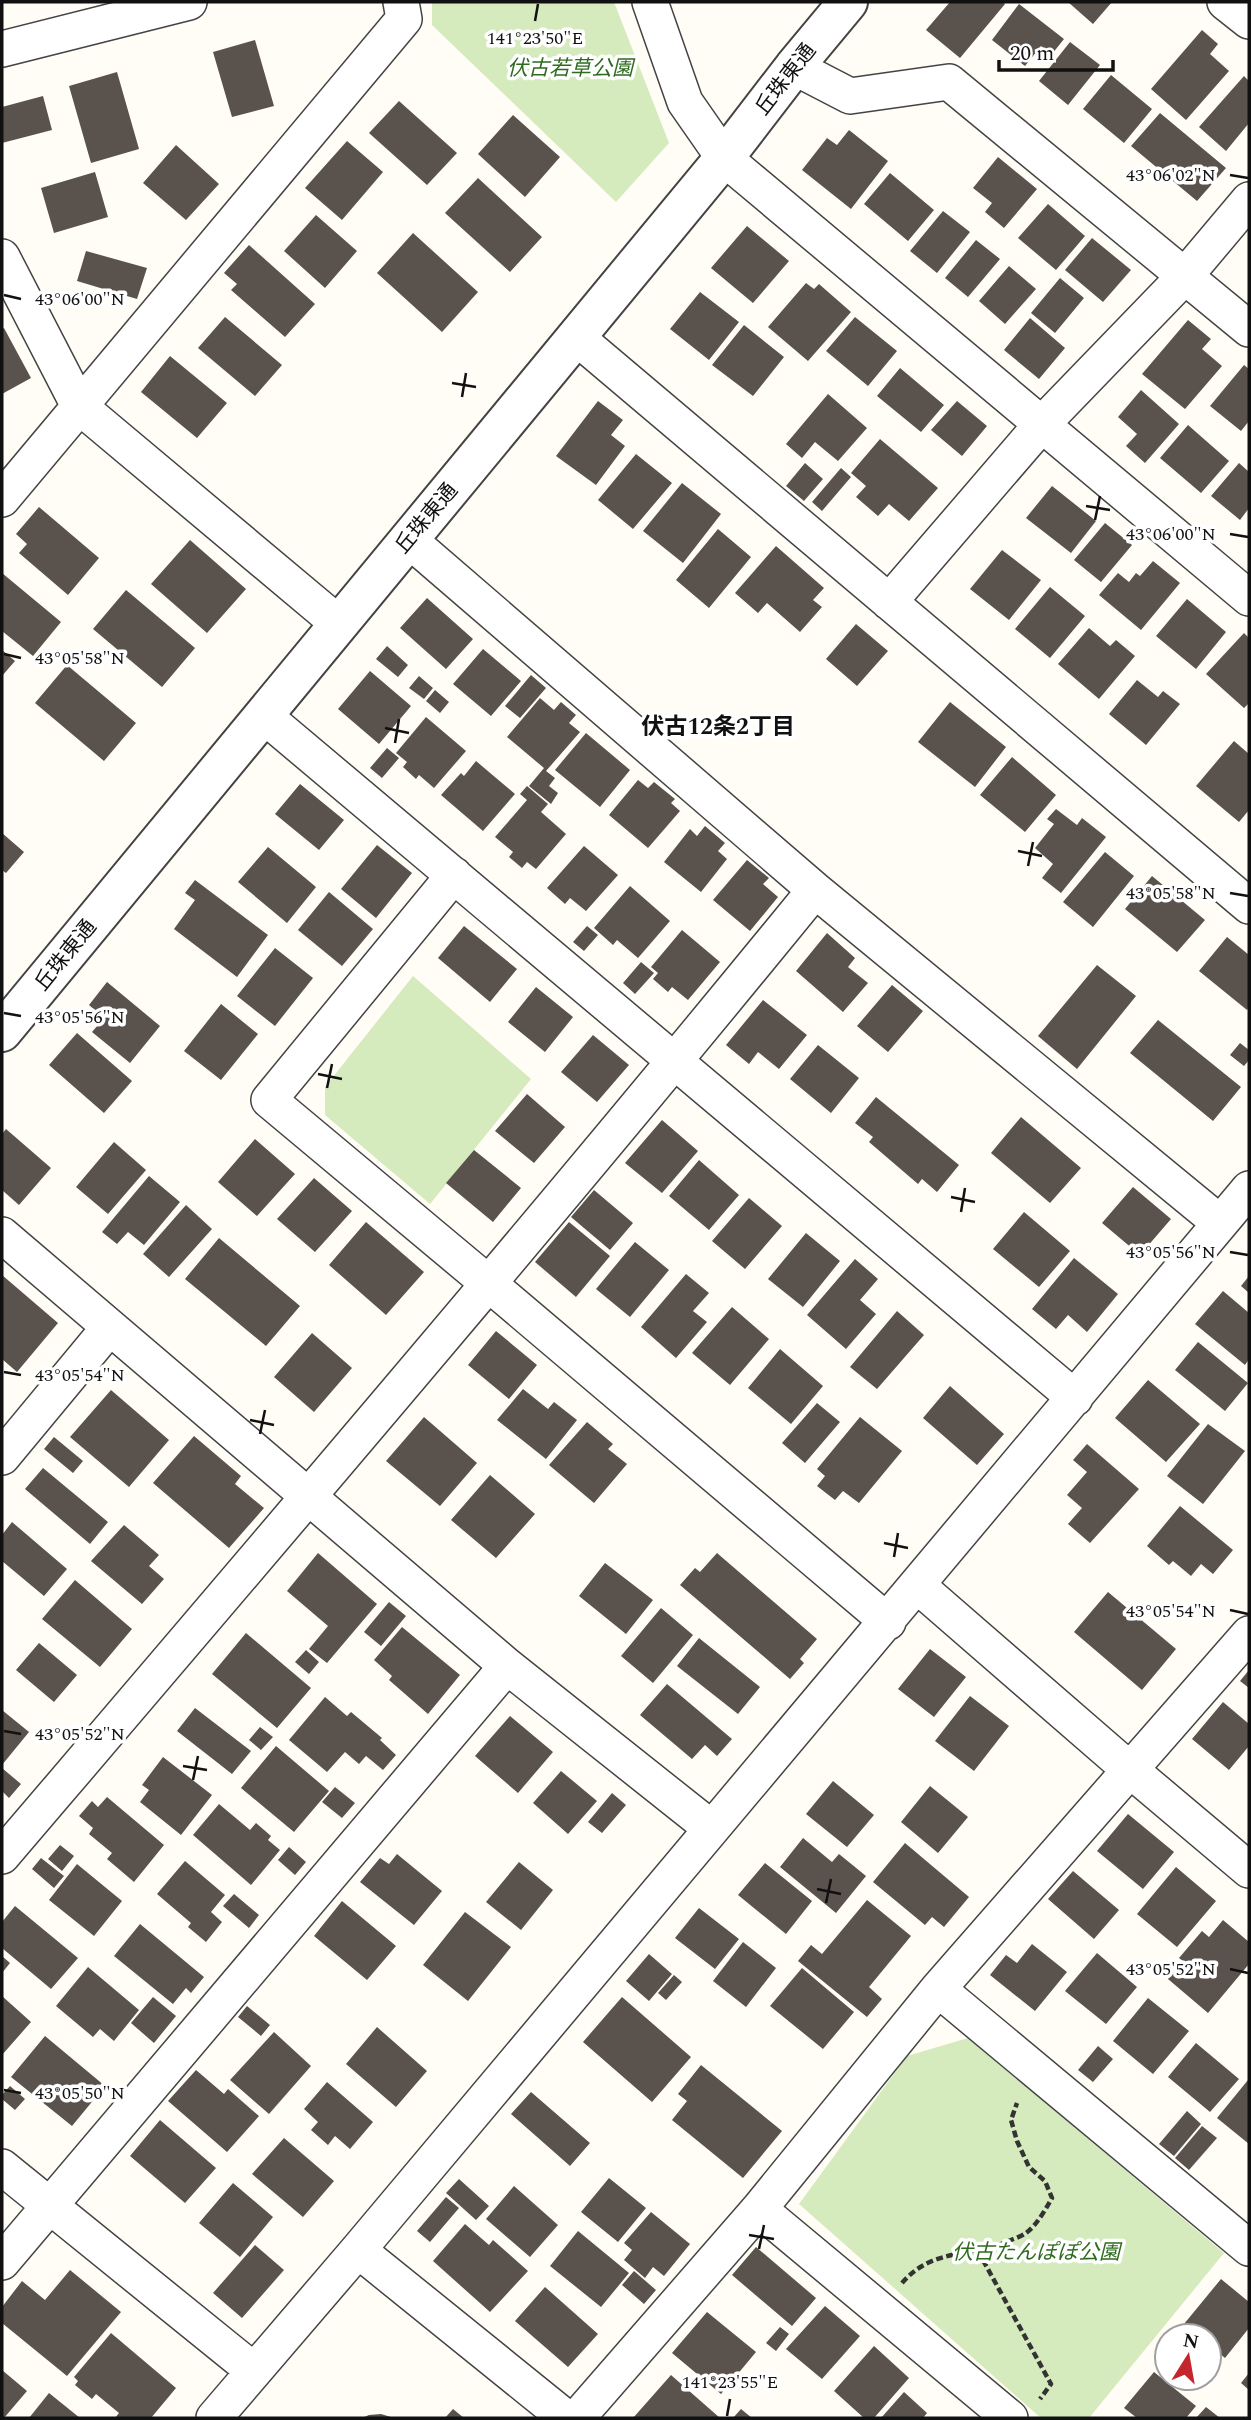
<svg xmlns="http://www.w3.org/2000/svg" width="1251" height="2420" viewBox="0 0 1251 2420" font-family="Spectral,'Noto Sans JP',serif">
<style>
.green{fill:#d5ebbd}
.building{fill:#5a524d}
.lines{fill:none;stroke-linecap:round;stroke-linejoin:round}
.minor-casing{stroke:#444;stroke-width:38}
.tertiary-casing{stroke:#444;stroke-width:42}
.path{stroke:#333;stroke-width:4.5;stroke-dasharray:7 3.5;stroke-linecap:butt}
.minor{stroke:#fff;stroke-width:35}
.tertiary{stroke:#fff;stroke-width:38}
.ticks{fill:none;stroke:#111;stroke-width:2.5}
.labels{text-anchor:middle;stroke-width:7;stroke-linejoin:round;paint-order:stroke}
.park-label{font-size:21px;font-style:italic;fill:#2f6b1f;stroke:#fff}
.street-label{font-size:21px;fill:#111;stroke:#fff}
.neighbourhood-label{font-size:23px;font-weight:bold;fill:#111;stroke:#fff}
.ticks-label{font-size:18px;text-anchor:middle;fill:#111;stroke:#fff;stroke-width:7;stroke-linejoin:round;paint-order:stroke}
</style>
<rect width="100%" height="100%" fill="#fffdf5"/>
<!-- green -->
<path class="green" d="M432,2H614L669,143L616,202L432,25Z
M413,976L531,1079L430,1204L325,1115V1087Z
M968,2038L1224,2253L1089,2418H1041L799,2204L907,2056Z"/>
<!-- building -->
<path class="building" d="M950,2H1003L1005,4L960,58L926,30Z
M1068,2H1112L1093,24Z
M1019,4L1064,39L1052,54L1041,46L1025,66L992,40Z
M1202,30L1218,44L1210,54L1229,71L1186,120L1151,89Z
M255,40L274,106L232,117L213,52Z
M1070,42L1100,65L1068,105L1039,81Z
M117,72L139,149L91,163L69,86Z
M1111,75L1152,109L1124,143L1083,109Z
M1244,76L1249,81V123L1226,151L1199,127Z
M43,96L52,130L2,143V107Z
M399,101L457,153L427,185L369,133Z
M1160,113L1226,168L1197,201L1131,146Z
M513,115L560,157L525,197L478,154Z
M849,130L888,161L851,209L802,170L827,138L837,145Z
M347,141L383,172L342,220L305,188Z
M176,145L219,184L186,220L143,183Z
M998,157L1037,189L1004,228L985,212L992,203L973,188Z
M95,172L108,217L54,233L41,188Z
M890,173L934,210L908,241L864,204Z
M478,178L542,237L510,272L445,213Z
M1048,204L1085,236L1056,270L1018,238Z
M943,211L970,232L937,273L910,251Z
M316,215L357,251L325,288L284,251Z
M747,226L789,261L753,303L711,268Z
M413,233L478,292L442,332L377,273Z
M1092,238L1131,270L1103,302L1065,270Z
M976,240L1000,259L968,297L945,278Z
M249,245L315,304L285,337L231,290L237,284L224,273Z
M86,251L147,268L137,299L77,281Z
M1009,266L1036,289L1005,324L979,301Z
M1060,278L1084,298L1055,333L1031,313Z
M806,283L814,289L819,284L851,312L808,361L768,327Z
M700,292L739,322L709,360L670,329Z
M225,317L282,365L255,396L198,348Z
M855,317L897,351L868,386L826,351Z
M1030,318L1065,348L1039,379L1004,350Z
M1188,320L1211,339L1202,349L1222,366L1185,409L1142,374Z
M744,325L784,357L753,396L712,365Z
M4,328L31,378L2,394V329Z
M170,356L227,403L197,438L141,392Z
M1244,365L1249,369V421L1241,431L1210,406Z
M900,368L944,405L921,432L877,396Z
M1141,390L1179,424L1145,463L1126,446L1137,434L1118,417Z
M828,394L867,428L838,461L815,442L802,458L786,444Z
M598,401L623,420L611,435L625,446L596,485L556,456Z
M957,401L987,426L962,456L931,430Z
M1188,425L1229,461L1201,493L1160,458Z
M880,439L938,488L909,521L889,504L878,516L856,497L866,486L851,473Z
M636,454L672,483L633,529L598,500Z
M805,463L823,479L804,501L786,486Z
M1239,463L1249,472V508L1240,520L1211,496Z
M841,468L851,477L822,511L812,502Z
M682,483L721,514L683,563L643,531Z
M1052,486L1096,521L1071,553L1026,518Z
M39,507L99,558L68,595L19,553L27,544L16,534Z
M1105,523L1132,545L1101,582L1074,560Z
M718,529L751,557L709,608L676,580Z
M190,540L246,589L207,633L151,584Z
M776,546L824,588L813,600L822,607L800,632L767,603L758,613L735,593Z
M1002,550L1041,580L1009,620L970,589Z
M1153,561L1180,583L1141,630L1099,595L1118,573L1129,582L1136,573L1140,576Z
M2,573L61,622L33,656L2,631Z
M1050,587L1085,616L1050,658L1015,629Z
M126,590L195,648L162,687L93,629Z
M427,598L473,639L446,669L400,628Z
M1187,599L1226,632L1196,669L1156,636Z
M856,624L888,651L857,686L826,659Z
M1089,628L1110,646L1116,640L1135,656L1099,699L1058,664Z
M1244,633L1249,638V703L1244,708L1206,674Z
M387,646L408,665L398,677L376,659Z
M483,649L521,681L491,716L453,684Z
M2,650L15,661L2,676Z
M67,665L136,723L104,761L35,703Z
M370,671L411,706L379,744L338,709Z
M531,675L546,688L520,718L505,706Z
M419,676L433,688L424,699L409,688Z
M1137,680L1158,697L1163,691L1180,704L1146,745L1109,714Z
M435,690L449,702L440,713L426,701Z
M540,698L554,710L561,702L576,715L569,723L580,732L546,771L555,778L549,786L558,793L551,804L529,786L544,768L507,737Z
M950,702L1006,747L975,787L918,742Z
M426,717L466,751L434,788L419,775L416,779L403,767L407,762L396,753Z
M586,733L630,770L600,807L555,770Z
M1234,741L1249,754V810L1239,822L1196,786Z
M387,748L399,758L382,778L370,768Z
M1012,757L1056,795L1025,832L980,795Z
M476,761L515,794L483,831L441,795L461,773L464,776Z
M638,780L648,788L654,782L675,799L671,803L680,811L648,848L609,815Z
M300,784L344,820L319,850L275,814Z
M527,786L548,804L541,812L566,834L536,869L527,862L522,868L509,857L513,852L495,837L527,800L520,794Z
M1056,809L1077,825L1082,818L1106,837L1061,893L1042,878L1053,864L1035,848L1054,824L1047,819Z
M705,826L725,843L718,851L727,859L701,892L664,862L690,829L697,836Z
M2,833L24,852L6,873L2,870Z
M377,845L412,873L376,918L341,889Z
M584,846L618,875L586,911L570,898L565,904L547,888Z
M268,847L316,887L287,923L238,882Z
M1105,852L1134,876L1093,927L1063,902Z
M747,860L769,878L763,884L778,897L750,931L713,900Z
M1152,876L1205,920L1177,952L1125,909Z
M195,880L268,935L237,977L174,929L195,900L185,893Z
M630,886L670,921L638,958L617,940L613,945L594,928Z
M329,892L373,929L342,966L298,930Z
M464,926L517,969L490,1002L438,958Z
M587,926L598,935L584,951L573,942Z
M682,930L720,962L688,1000L672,987L668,992L653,979L658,973L651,967Z
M827,933L855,958L848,967L868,983L843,1012L796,971Z
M1227,937L1249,955V1007L1247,1010L1199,971Z
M275,948L313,978L275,1026L237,996Z
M641,962L654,973L635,994L623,983Z
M1097,965L1136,996L1077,1069L1038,1036Z
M107,982L160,1026L130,1063L92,1032L104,1018L89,1005Z
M892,985L923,1011L888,1052L857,1026Z
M536,987L573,1017L545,1052L508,1022Z
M763,1000L807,1035L779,1069L758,1052L749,1064L726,1045Z
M221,1004L258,1034L221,1080L184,1051Z
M1158,1020L1241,1087L1213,1121L1130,1053Z
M77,1033L132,1081L104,1113L49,1065Z
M593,1035L629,1065L597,1102L561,1072Z
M1240,1043L1249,1050V1060L1244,1066L1230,1055Z
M818,1045L859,1078L831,1113L790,1079Z
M527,1094L565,1127L534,1163L495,1131Z
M876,1097L959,1165L937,1192L922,1179L918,1184L869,1142L873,1137L855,1123Z
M1021,1117L1081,1168L1050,1203L991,1153Z
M662,1120L698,1151L662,1193L625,1163Z
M6,1129L51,1168L19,1205L2,1190V1134Z
M255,1139L295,1174L257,1216L218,1182Z
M114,1142L146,1170L108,1214L76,1187Z
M474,1150L521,1188L493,1222L446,1183Z
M699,1160L739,1195L709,1230L669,1196Z
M149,1176L180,1202L144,1245L128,1232L117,1244L102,1232Z
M314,1178L352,1211L315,1252L277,1219Z
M1133,1187L1171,1219L1140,1255L1102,1223Z
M594,1190L633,1223L610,1250L571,1217Z
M749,1198L782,1226L745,1269L712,1241Z
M186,1205L212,1229L169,1277L143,1254Z
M1024,1212L1070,1251L1039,1287L993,1249Z
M366,1222L424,1272L386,1315L329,1265Z
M569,1222L610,1256L576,1297L535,1262Z
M806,1233L840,1261L803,1307L768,1279Z
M219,1238L300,1306L266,1346L185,1279Z
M635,1242L669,1270L630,1317L596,1289Z
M1074,1258L1118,1294L1087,1332L1068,1315L1056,1329L1032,1309Z
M855,1259L878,1279L860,1300L876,1314L846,1349L807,1315Z
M686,1274L709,1293L693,1311L707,1322L676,1358L641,1327Z
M2,1275L58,1323L17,1372L2,1359Z
M1249,1276V1293L1241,1286Z
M1223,1291L1249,1313V1359L1245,1365L1195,1324Z
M732,1307L769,1339L730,1385L692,1353Z
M897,1311L924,1335L877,1389L850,1367Z
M496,1331L537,1365L509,1399L468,1365Z
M312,1333L352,1368L314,1412L274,1377Z
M1198,1342L1248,1383L1225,1411L1175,1370Z
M780,1349L823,1386L791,1424L748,1388Z
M1148,1380L1200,1424L1166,1462L1115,1418Z
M950,1386L1004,1434L977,1465L923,1418Z
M523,1389L548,1409L554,1402L577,1420L546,1459L497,1420Z
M111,1390L169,1440L129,1487L70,1437Z
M817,1403L840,1422L805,1463L782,1443Z
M424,1417L477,1463L440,1506L386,1461Z
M860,1417L902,1451L859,1503L843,1491L835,1500L817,1486L825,1476L817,1469Z
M587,1422L613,1444L608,1449L627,1464L594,1503L549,1465Z
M1208,1424L1245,1451L1203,1504L1167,1476Z
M194,1436L241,1476L235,1484L264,1508L229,1548L153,1483Z
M54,1437L83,1461L73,1473L44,1449Z
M1087,1444L1139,1489L1090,1543L1068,1524L1082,1508L1067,1495L1087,1472L1073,1460Z
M43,1468L108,1522L90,1544L25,1489Z
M490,1475L535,1514L496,1558L451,1520Z
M1180,1506L1233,1550L1213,1574L1201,1564L1191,1576L1173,1561L1169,1565L1147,1546Z
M12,1522L67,1569L44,1596L2,1561V1535Z
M124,1525L159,1555L149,1566L164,1579L142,1604L91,1561Z
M318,1553L377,1604L327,1663L309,1649L328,1626L287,1591Z
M717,1553L817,1639L800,1659L804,1663L790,1679L680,1585L695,1568L700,1572Z
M605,1563L653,1600L626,1634L579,1596Z
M75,1580L132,1629L100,1667L42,1619Z
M1108,1592L1176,1649L1142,1690L1074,1632Z
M389,1602L406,1616L381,1646L364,1632Z
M661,1608L693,1635L653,1683L621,1656Z
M402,1627L460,1675L428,1714L389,1680L392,1676L374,1660Z
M246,1633L311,1688L277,1728L212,1674Z
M699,1638L760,1687L738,1714L677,1666Z
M39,1643L77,1675L54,1702L16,1670Z
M930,1649L966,1677L934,1717L898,1689Z
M306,1650L319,1662L309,1674L295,1662Z
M1249,1670V1688L1240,1681Z
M667,1684L732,1739L717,1756L705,1745L692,1759L640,1715Z
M970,1696L1009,1726L974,1771L935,1741Z
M325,1697L347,1716L351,1712L382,1738L380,1740L396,1755L383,1770L366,1756L359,1764L345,1752L327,1772L289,1740Z
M1223,1702L1249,1724V1746L1229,1770L1192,1739Z
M195,1708L251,1751L232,1774L177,1731Z
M2,1710L29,1732L2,1765Z
M510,1716L553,1752L518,1793L475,1756Z
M260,1727L273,1737L261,1750L249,1740Z
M276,1746L329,1791L294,1832L241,1788Z
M163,1757L212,1795L181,1835L140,1802L149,1790L142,1785Z
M2,1768L21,1784L9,1798L2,1791Z
M561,1771L597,1801L568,1834L533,1803Z
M833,1781L874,1815L847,1847L806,1814Z
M930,1786L968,1817L938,1853L901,1822Z
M335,1787L355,1803L342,1818L322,1802Z
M612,1793L626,1805L602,1833L588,1822Z
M107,1797L164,1845L134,1882L107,1859L112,1853L89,1834L93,1828L79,1816L92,1801L98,1807Z
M219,1804L250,1830L256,1823L271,1836L268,1840L280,1850L251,1885L193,1835Z
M1128,1814L1174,1852L1143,1889L1097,1851Z
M803,1838L832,1862L839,1854L866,1876L836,1913L780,1867Z
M905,1843L969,1897L944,1927L932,1917L925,1925L873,1882Z
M60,1845L74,1856L62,1871L48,1859Z
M289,1847L306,1862L295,1875L278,1860Z
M397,1854L442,1891L414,1925L360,1882L380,1858L389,1864Z
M41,1858L64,1876L54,1888L32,1869Z
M185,1861L225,1895L211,1912L222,1922L206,1942L188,1927L191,1923L157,1894Z
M519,1862L553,1890L521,1930L486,1902Z
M765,1863L812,1901L786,1934L738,1895Z
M77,1864L122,1901L94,1936L49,1900Z
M1176,1867L1216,1901L1177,1947L1137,1914Z
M1073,1871L1119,1910L1094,1939L1048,1899Z
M234,1894L259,1915L249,1928L223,1906Z
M867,1900L911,1936L869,1987L882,1999L867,2017L798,1961L811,1945L822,1954Z
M342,1901L396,1946L367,1980L314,1936Z
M15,1906L78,1958L51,1989L2,1948V1922Z
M699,1908L739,1939L715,1969L675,1938Z
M465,1912L511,1947L468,2001L423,1965Z
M1223,1920L1249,1942V1964L1208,2013L1168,1979L1183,1961L1179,1958L1202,1931L1209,1937Z
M140,1924L204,1977L191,1993L186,1988L173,2004L114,1956Z
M743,1942L776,1968L746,2007L713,1981Z
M1032,1944L1067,1972L1035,2011L990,1975L1006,1955L1017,1963Z
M1097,1953L1137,1987L1106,2024L1065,1991Z
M649,1954L672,1974L649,2001L626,1981Z
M2,1956L10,1963L2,1973Z
M88,1967L139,2010L114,2041L100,2029L93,2037L56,2006Z
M802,1968L854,2012L823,2049L770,2006Z
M674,1975L682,1982L666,2000L658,1993Z
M2,1996L31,2022L2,2055Z
M153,1997L176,2016L154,2043L131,2023Z
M622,1997L691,2057L652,2102L583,2042Z
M1148,1998L1189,2031L1153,2074L1113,2041Z
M247,2006L270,2025L261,2036L238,2017Z
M377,2027L427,2071L396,2107L346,2064Z
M274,2032L311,2066L269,2114L230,2080Z
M45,2036L105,2086L72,2126L11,2077Z
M1196,2043L1239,2079L1210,2112L1168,2077Z
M1098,2046L1113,2059L1093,2082L1078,2070Z
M701,2065L782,2131L743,2178L672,2120L687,2101L678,2094Z
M196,2070L224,2094L228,2089L259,2116L227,2152L168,2101Z
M1248,2080L1249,2082V2144L1217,2118Z
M327,2082L373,2122L350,2149L335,2136L328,2145L311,2130L318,2122L304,2109Z
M10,2086L25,2099L15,2110L2,2099V2095Z
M531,2092L590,2143L570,2166L511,2114Z
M1187,2111L1201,2124L1174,2156L1159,2144Z
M160,2120L216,2168L185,2203L130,2156Z
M1202,2126L1217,2138L1189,2170L1175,2158Z
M284,2138L334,2181L303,2217L252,2174Z
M609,2178L646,2208L618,2242L581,2212Z
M459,2179L489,2206L476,2220L446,2193Z
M233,2183L273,2217L240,2257L199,2223Z
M514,2186L558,2225L530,2257L486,2219Z
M446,2197L459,2208L430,2242L417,2231Z
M651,2212L690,2244L664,2276L653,2267L645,2278L624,2260L632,2250L624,2243Z
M465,2224L489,2245L493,2240L528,2271L490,2312L433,2261Z
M578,2231L629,2273L601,2307L550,2266Z
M255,2245L284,2270L242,2318L213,2293Z
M756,2247L816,2298L792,2326L732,2275Z
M70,2270L121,2312L67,2376L2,2323V2307L22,2281L45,2300Z
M634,2271L656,2290L644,2304L622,2285Z
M1221,2279L1249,2302V2328L1225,2358L1209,2345V2336H1198L1184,2324Z
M545,2287L598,2334L568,2367L515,2321Z
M825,2306L860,2336L822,2379L786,2349Z
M707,2312L756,2352L721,2394L672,2353Z
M780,2327L789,2334L776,2351L766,2343Z
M111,2333L176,2388L151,2418H115L119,2413L96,2394L92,2399L75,2385L78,2381L74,2377Z
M874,2346L909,2378L874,2418H864L834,2391Z
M2,2370L27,2391L4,2418H2Z
M1154,2372L1196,2406L1186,2418H1137L1124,2408Z
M1249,2373V2390L1241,2383Z
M671,2375L720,2418H633Z
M904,2392L927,2413L923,2418H881Z
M49,2393L80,2418H29Z
M1206,2407L1220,2418H1196Z
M453,2409L464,2418H445Z
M741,2409L752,2418H733Z
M381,2414L394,2418H362L369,2415Z"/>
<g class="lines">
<!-- minor casing -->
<g class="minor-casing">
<path id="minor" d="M650,2L685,102L724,158L1249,598
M1225,2L1249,21
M2,49L189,2
M794,67L850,96L949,82L1249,329
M2,257L79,406L339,624
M576,337L1249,906
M2,499L404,19L401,2
M408,539L815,890L1220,1223
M889,602L1042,424L1185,276L1249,200
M263,715L1075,1398
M454,875L269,1100L488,1283L888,1622
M2,1235L507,1666L711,1828
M2,1457L109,1328
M918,1586L1115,1757L1249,1870
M2,1856C275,1536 549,1216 815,890
M938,1989L1249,2248
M2,2167L254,2371
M759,2209L1010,2418
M358,2250L566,2418
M2,2262L507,1666
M214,2418L358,2250L1249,1189
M577,2418L759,2209L938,1989L1249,1634"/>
</g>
<!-- tertiary casing -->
<g class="tertiary-casing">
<path id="tertiary" d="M2,1032L724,158L794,67L848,2"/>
</g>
<!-- path -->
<path class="path" d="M978,2251L1051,2384L1040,2399
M902,2283C933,2247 971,2258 1011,2240C1016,2238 1022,2236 1026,2233C1037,2225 1045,2210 1052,2198L1045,2181L1029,2167L1017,2141L1011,2120L1017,2103"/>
<!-- minor -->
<use href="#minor" class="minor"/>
<!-- tertiary -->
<use href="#tertiary" class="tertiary"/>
</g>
<!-- ticks -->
<path class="ticks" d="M535,21L538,4M1230,175L1248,178M4,295L21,299M452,383L476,387M462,397L466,373M1086,506L1110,510M1095,520L1100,496M1230,534L1248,537M4,654L21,658M385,728L409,733M395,743L399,719M1018,851L1042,856M1028,866L1033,842M1230,893L1248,896M4,1013L21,1016M318,1074L342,1079M327,1088L332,1064M951,1197L975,1202M961,1212L965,1188M1230,1252L1248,1255M4,1372L21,1375M250,1420L274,1425M260,1434L265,1410M884,1543L908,1548M894,1557L898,1533M1230,1610L1248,1614M4,1731L21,1734M183,1766L207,1770M193,1780L198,1756M817,1889L841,1894M826,1903L831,1879M1230,1969L1248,1973M4,2090L21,2093M749,2235L774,2239M759,2249L764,2225M727,2416L730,2399"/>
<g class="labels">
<!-- park labels -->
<g class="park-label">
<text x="570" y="75">伏古若草公園</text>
<text x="1036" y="2259">伏古たんぽぽ公園</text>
</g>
<!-- street labels -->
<g class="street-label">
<text transform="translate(785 79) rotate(-52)" y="7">丘珠東通</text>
<text transform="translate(426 518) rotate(-50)" y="7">丘珠東通</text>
<text transform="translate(65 955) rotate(-51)" y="7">丘珠東通</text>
</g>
<!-- neighbourhood labels -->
<g class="neighbourhood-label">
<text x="718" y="734">伏古12条2丁目</text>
</g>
</g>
<g class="ticks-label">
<text x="535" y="44">141°23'50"E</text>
<text x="1171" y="181">43°06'02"N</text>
<text x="80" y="305">43°06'00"N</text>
<text x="1171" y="540">43°06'00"N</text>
<text x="80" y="664">43°05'58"N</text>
<text x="1171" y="899">43°05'58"N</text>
<text x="80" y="1023">43°05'56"N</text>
<text x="1171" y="1258">43°05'56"N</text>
<text x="80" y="1381">43°05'54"N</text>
<text x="1171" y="1617">43°05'54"N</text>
<text x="80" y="1740">43°05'52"N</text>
<text x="1171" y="1975">43°05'52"N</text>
<text x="80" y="2099">43°05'50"N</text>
<text x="730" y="2388">141°23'55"E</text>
</g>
<!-- border -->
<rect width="1251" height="2420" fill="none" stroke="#111111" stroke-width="7"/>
<!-- north arrow -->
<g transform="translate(1188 2357) rotate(11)"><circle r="33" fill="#ffffff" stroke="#a0a0a0" stroke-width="2"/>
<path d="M0-5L12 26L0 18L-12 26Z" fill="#c4262e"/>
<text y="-10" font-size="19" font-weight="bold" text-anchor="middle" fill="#111111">N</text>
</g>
<!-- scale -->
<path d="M999 60v10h114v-10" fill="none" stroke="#111111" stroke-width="3.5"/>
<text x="1010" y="60" font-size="21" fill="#111111" stroke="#ffffff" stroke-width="5" paint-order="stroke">20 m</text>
</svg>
